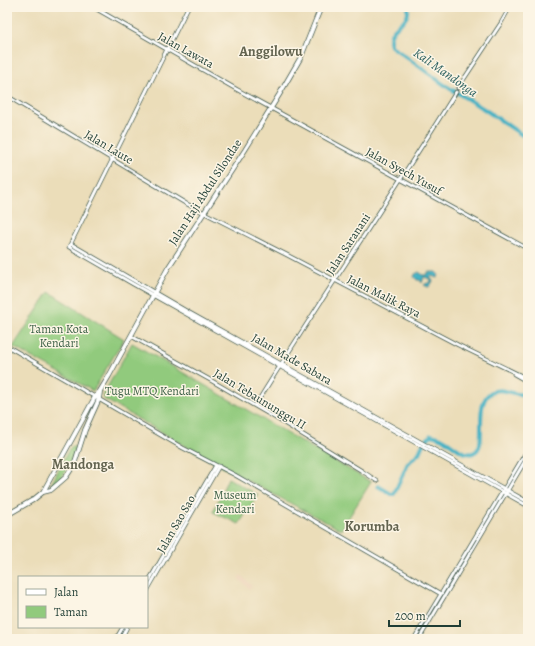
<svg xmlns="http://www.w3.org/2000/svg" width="535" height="646" viewBox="0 0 535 646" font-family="Alegreya,serif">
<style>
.built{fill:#eed6bb}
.green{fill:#91ca7d;stroke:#588458}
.water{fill:#47b2c4;stroke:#33787c}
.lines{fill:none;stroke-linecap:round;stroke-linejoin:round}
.canal{stroke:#47b2c4;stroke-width:2.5}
.river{stroke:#47b2c4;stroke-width:4}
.tertiary-casing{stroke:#3e5548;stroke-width:4.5}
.secondary-casing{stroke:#3e5548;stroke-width:4.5}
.trunk-casing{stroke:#3e5548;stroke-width:5.5}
.tertiary{stroke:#fff;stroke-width:3}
.secondary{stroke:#fff;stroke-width:3}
.trunk{stroke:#fff;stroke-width:4}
.labels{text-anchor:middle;stroke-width:3;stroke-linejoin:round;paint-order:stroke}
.street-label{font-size:12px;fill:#1f3d34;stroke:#fcf5e5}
.park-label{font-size:12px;fill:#3c6046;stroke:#fcf5e5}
.water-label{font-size:13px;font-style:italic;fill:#2b605f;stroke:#fcf5e5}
.quarter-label{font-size:14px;font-weight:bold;fill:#636450;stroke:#fcf5e5}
</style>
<rect width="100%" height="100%" fill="#fcf5e5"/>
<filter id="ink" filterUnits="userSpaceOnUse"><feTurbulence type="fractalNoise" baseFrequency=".025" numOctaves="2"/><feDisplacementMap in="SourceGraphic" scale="8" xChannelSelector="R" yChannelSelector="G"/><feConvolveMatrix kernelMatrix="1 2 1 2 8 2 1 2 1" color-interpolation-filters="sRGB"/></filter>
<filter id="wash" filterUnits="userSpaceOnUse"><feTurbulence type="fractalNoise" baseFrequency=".012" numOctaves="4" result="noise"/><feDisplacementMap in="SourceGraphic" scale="16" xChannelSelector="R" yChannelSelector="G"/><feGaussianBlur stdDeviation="0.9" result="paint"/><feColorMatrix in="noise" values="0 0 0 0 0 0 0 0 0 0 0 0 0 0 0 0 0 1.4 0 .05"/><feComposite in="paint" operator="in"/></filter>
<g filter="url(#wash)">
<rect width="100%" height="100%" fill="#ebddb9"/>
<!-- built -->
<path class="built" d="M241,575L252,586L249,589L238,578Z"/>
<!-- green -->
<path class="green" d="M49,292L124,339L93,391L13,347Z
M132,343L371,482L341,530L220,466L104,399V393Z
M72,446L76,448C71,463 65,478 50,487L68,451Z
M228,478L258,495L239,524L213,512Z"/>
<!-- water -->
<path class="water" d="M419,272L423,275H427L428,272H436L439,275L437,278L432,276L430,277L433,281L430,286L428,287L424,285L425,284L431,282L430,279L424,277L422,283L420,280H417L414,277L415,274Z"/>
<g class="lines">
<!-- canal -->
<path class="canal" d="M7,639H8"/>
<!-- river -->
<path class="river" d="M408,7C411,26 385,24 391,46L446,86L484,109L528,139
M378,486L391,494H394L408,463L419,453L423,444L431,435C435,436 439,437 443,439C452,443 462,456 473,453C490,448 471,403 492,392C504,386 517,398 528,394"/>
</g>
</g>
<g filter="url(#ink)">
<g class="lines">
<!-- tertiary casing -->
<g class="tertiary-casing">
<path id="tertiary" d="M93,7L236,89L528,249
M188,7L69,247L133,284L528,506
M458,88L501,23L510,7
M7,96L185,203L287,255L458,345L528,379
M71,244L188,312L528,502
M131,336L212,381L279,420L362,471L377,481
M7,346L183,448L235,475L441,594
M514,374L528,382
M255,406C320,300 390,198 456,92
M147,584L216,465
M147,591L219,466
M116,639L123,627
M121,639L127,627"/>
</g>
<!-- secondary casing -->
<g class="secondary-casing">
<path id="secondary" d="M414,639L528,449
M419,639L528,456"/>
</g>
<!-- trunk casing -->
<g class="trunk-casing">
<path id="trunk" d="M43,492L95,397L100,391L109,376L168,268L245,150L279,95L301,57L321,7
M7,515L33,500L43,492L51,490L66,477L74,465L85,430L99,399L100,392"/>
</g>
<!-- tertiary -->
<use href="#tertiary" class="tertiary"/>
<!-- secondary -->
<use href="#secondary" class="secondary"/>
<!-- trunk -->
<use href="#trunk" class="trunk"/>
</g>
</g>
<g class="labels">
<!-- street labels -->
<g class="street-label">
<text transform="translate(186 50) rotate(29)" y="4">Jalan Lawata</text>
<text transform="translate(109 147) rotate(31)" y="4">Jalan Laute</text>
<text transform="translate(404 171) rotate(29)" y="4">Jalan Syech Yusuf</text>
<text transform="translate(205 192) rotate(-57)" y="4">Jalan Haji Abdul Silondae</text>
<text transform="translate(348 244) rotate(-57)" y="4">Jalan Saranani</text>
<text transform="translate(384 296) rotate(27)" y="4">Jalan Malik Raya</text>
<text transform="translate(292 359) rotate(30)" y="4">Jalan Made Sabara</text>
<text transform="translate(260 399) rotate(31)" y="4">Jalan Tebaununggu II</text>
<text transform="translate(176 524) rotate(-60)" y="4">Jalan Sao Sao</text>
</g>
<!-- park labels -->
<g class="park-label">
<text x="59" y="333">Taman Kota<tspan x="59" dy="14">Kendari</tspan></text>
<text x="152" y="395">Tugu MTQ Kendari</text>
<text x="235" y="499">Museum<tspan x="235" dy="14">Kendari</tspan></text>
</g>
<!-- water labels -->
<g class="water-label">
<text transform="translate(446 72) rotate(35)" y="5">Kali Mandonga</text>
</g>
<!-- quarter labels -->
<g class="quarter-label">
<text x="271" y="56">Anggilowu</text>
<text x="83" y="469">Mandonga</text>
<text x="372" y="531">Korumba</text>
</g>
</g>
<!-- margin -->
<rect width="535" height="646" fill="none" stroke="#fcf5e5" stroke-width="24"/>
<!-- legend -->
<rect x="18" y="576" width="130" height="52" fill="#fcf5e5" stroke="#a4ab9e"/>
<rect x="26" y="589" width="20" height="6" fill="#ffffff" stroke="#a4ab9e"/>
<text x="54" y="596" font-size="12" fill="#1f3d34">Jalan</text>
<rect x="26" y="606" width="20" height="12" fill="#91ca7d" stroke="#a4ab9e"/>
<text x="54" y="616" font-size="12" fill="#1f3d34">Taman</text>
<!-- scale -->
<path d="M389 620v6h71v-6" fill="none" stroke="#1f3d34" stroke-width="2"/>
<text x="395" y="620" font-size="12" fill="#1f3d34" stroke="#fcf5e5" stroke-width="3" paint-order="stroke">200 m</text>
</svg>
